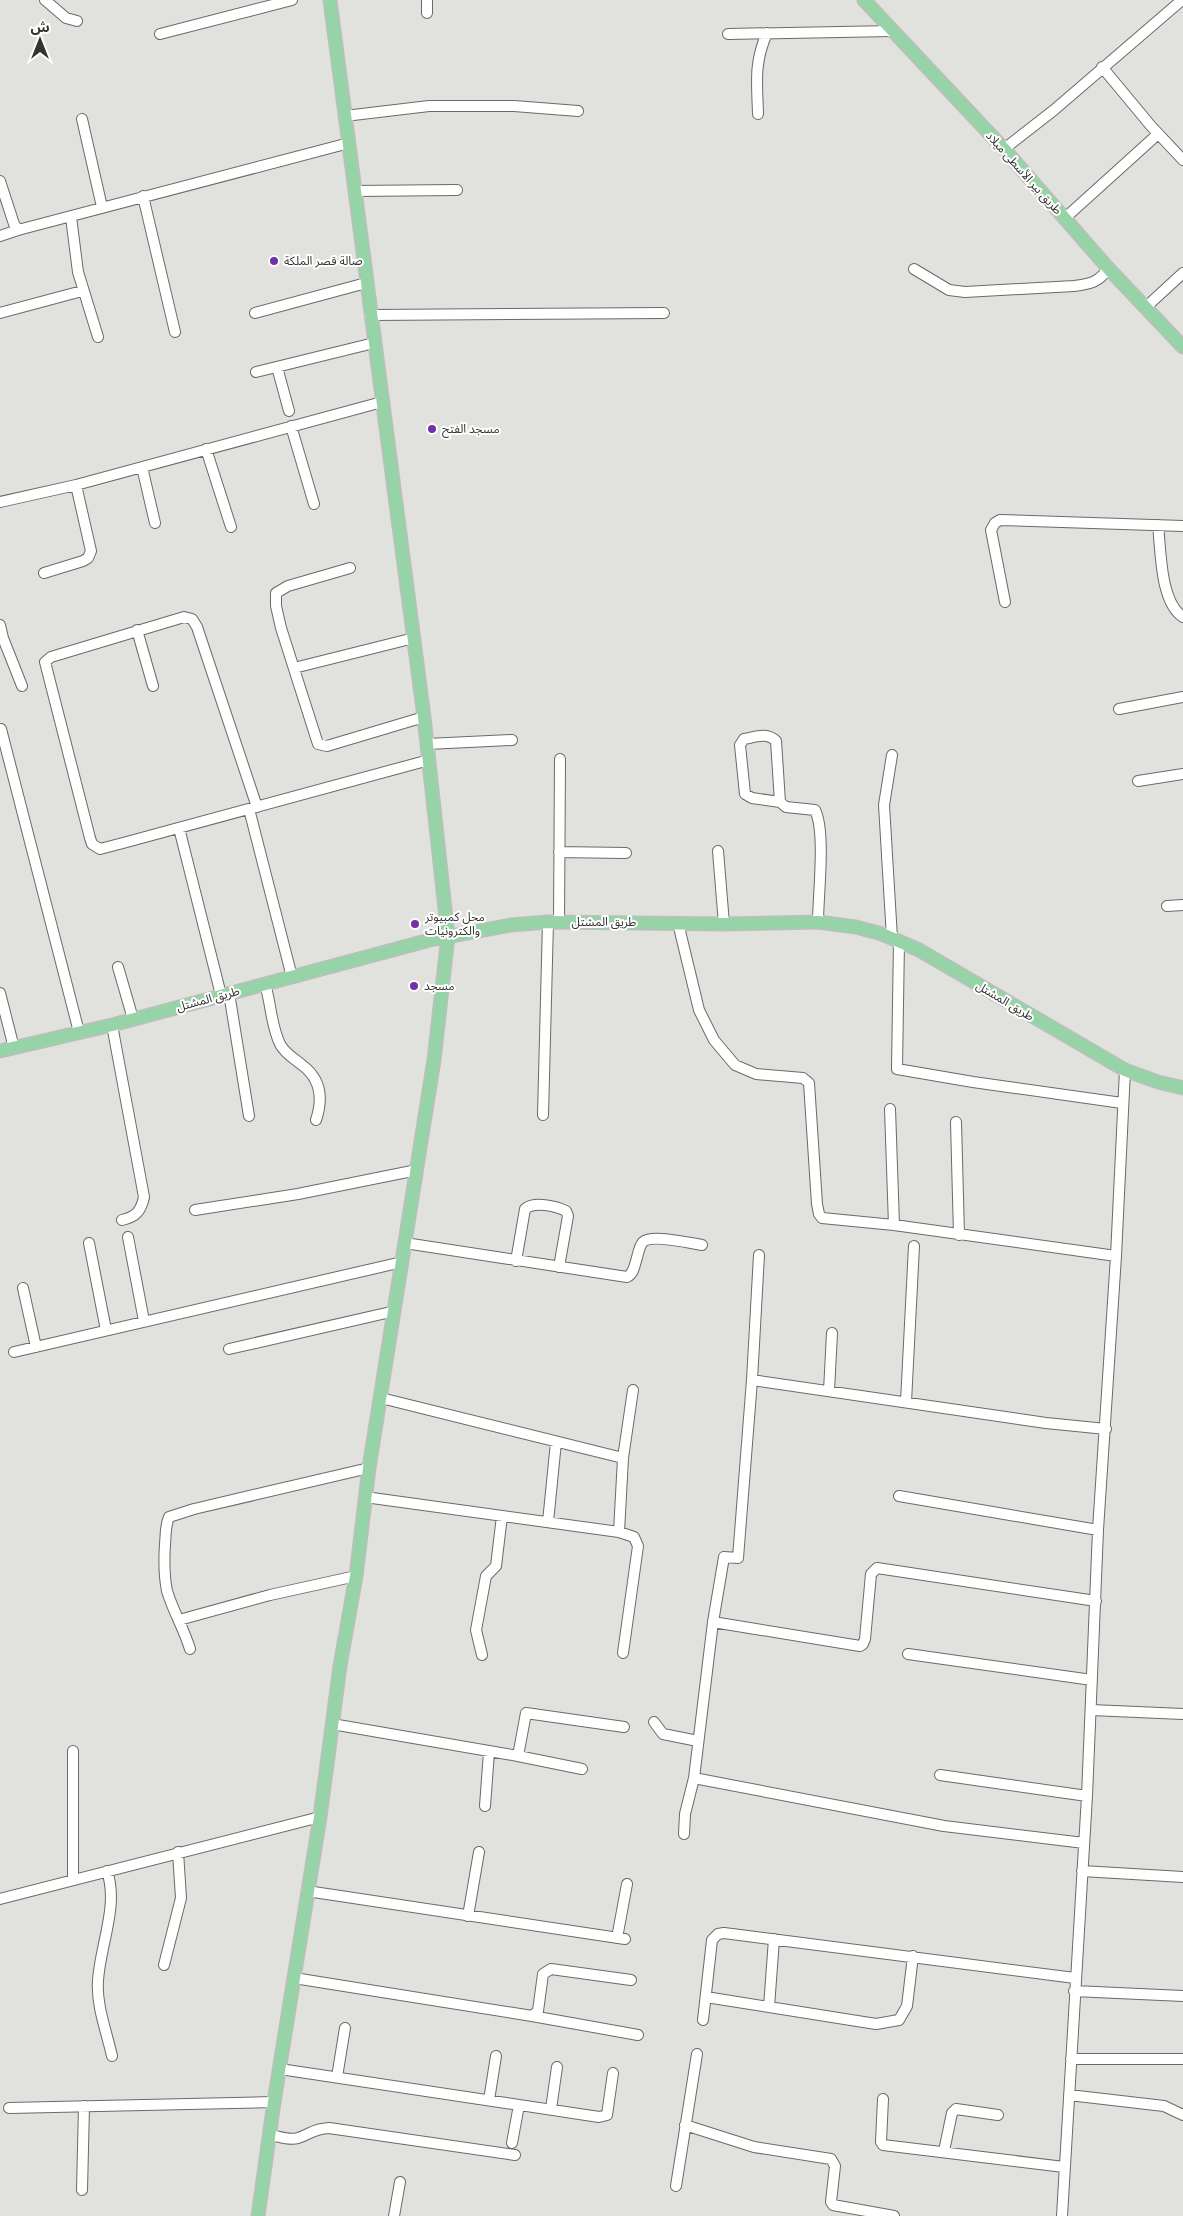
<svg xmlns="http://www.w3.org/2000/svg" width="1183" height="2216" viewBox="0 0 1183 2216" font-family="'Archivo Narrow','Noto Sans Arabic',sans-serif">
<style>
.lines{fill:none;stroke-linecap:round;stroke-linejoin:round}
.minor-casing{stroke:#6a6b68;stroke-width:12}
.major-casing{stroke:#bebebd;stroke-width:15}
.minor{stroke:#fff;stroke-width:10}
.major{stroke:#96d3a6;stroke-width:12}
.poi-dot{fill:#7230a5;stroke:#fff;stroke-width:2}
.labels{text-anchor:middle;stroke-width:4;stroke-linejoin:round;paint-order:stroke}
.street-label{font-size:12px;fill:#333332;stroke:#fff}
.poi-label{font-size:12px;fill:#333332;stroke:#fff;text-anchor:start}
</style>
<rect width="100%" height="100%" fill="#e1e1de"/>
<g class="lines">
<!-- minor casing -->
<g class="minor-casing">
<path id="minor" d="M45,0L66,18L77,21
M427,0V13
M160,34L292,0
M728,34L892,31
M1102,67L1151,126L1183,160
M758,114C757,81 754,63 767,33
M345,116L429,106H514L578,111
M82,119L102,207
M1004,149L1054,110L1182,0
M0,181L14,224L18,230L349,143
M354,191L457,190
M143,196L175,332
M71,217L78,272L98,337
M1065,218L1158,134
M0,236L18,230
M914,269L949,290L965,292L1074,286C1090,284 1100,282 1108,268
M1146,307L1183,273
M0,313L82,291
M255,313L366,283
M370,315L664,313
M277,367L289,411
M256,372L374,343
M291,426L314,504
M206,449L231,527
M142,467L155,523
M0,502L76,485L382,402
M1158,525C1161,551 1160,602 1183,617
M350,568L288,586L276,593V606L281,628L318,744L327,746L424,717
M44,573L83,561L88,558L91,551L76,485
M1005,602L991,530L995,523L1000,520L1183,526
M0,625L3,638
M137,630L153,686
M0,639L3,638L22,686
M294,668L414,638
M1119,709L1183,697
M1,729L79,1032
M427,744L512,740
M1138,781L1183,774
M780,802L776,741C767,732 755,737 744,739L740,745L745,794L752,798L780,802L786,807L815,810C826,832 818,895 818,922
M257,807L197,627L192,619L184,617L51,657L45,662L90,838L92,844L100,849L123,843L429,760
M249,809L292,977
M179,828L221,995
M718,851L724,924
M559,852L626,853
M1167,906L1183,905
M559,922L560,759
M678,923L699,1010L714,1040L735,1065L756,1074L803,1078L809,1083L817,1204L819,1214L822,1218L894,1225L1116,1256
M892,938L884,805L892,755
M899,941L897,1069L973,1082L1122,1103
M118,967L133,1019
M265,984C271,1003 271,1026 280,1044C285,1054 294,1058 302,1065C321,1079 323,1099 316,1120
M0,993L14,1048
M229,993L249,1116
M112,1025L144,1197C141,1211 136,1217 122,1220
M890,1109L894,1225
M543,1115L548,922
M956,1122L959,1235
M195,1210L298,1194L417,1170
M128,1237L144,1321
M89,1243L106,1330
M405,1243L627,1277C633,1274 634,1268 636,1261C638,1255 639,1246 643,1242C651,1234 690,1243 702,1245
M516,1261L525,1209C534,1201 556,1206 566,1211L568,1216L559,1267
M23,1288L36,1347
M229,1349L395,1311
M14,1352L402,1262
M752,1380L1046,1423L1106,1429
M829,1391L832,1333
M381,1398L623,1458L633,1390
M906,1402L914,1246
M899,1496L1098,1530
M365,1497L619,1532
M548,1522L556,1442
M179,1620L270,1595L356,1576
M713,1622L724,1557L738,1558L752,1380L759,1255
M190,1649C184,1629 173,1611 167,1591C164,1576 164,1559 165,1544C166,1535 165,1526 169,1517L194,1509L369,1468
M623,1653L638,1546L634,1537L619,1532L623,1458
M908,1654L1092,1680
M482,1655L476,1630L486,1576L496,1566L502,1516
M1091,1710L1183,1714
M654,1722L663,1734L698,1741
M332,1724L518,1756L526,1713L624,1727
M518,1756L582,1769
M940,1775L1087,1796
M485,1806L489,1752
M684,1834L685,1814L694,1778
M1084,1843L944,1826L694,1778L713,1622L860,1646L863,1644L865,1639L871,1574L877,1568L1096,1601
M107,1871C119,1906 100,1945 98,1981C96,2005 107,2033 112,2056
M1082,1871L1183,1877
M73,1880V1751
M307,1891L625,1939
M0,1899L320,1817
M468,1916L479,1852
M617,1938L627,1884
M164,1965L181,1898L178,1852
M294,1978L532,2016L538,2011L543,1974L551,1969L631,1980
M1074,1991L1183,1996
M706,1997L876,2024L899,2020L907,2006L913,1956
M769,2007L774,1939
M532,2016L638,2035
M703,2020L712,1940L718,1934L724,1933L1075,1978
M1071,2059H1183
M280,2069L599,2117L607,2115L613,2073
M337,2077L345,2028
M1069,2095L1164,2106L1183,2115
M883,2099L881,2142L883,2145L1064,2167
M489,2100L496,2056
M9,2108L274,2102
M551,2109L557,2067
M685,2125L754,2147L831,2159L835,2166L831,2202L833,2205L894,2216
M270,2135C278,2136 289,2141 298,2138C311,2134 312,2129 329,2128L515,2155
M512,2143L519,2105
M944,2151L952,2113L956,2109L998,2115
M676,2186L697,2054
M82,2190L84,2106
M394,2216L400,2182
M1062,2216L1087,1796L1098,1530L1116,1256L1125,1070"/>
</g>
<!-- major casing -->
<g class="major-casing">
<path id="major" d="M864,0L1004,149L1108,268L1183,347
M0,1051L112,1025L430,940L511,925L548,922L724,924L818,922L856,927L882,934L919,950L1125,1070L1158,1082L1183,1088
M258,2216L274,2102L320,1817L340,1666L356,1576L369,1468L434,1060L448,936L424,717L330,0"/>
</g>
<!-- minor -->
<use href="#minor" class="minor"/>
<!-- major -->
<use href="#major" class="major"/>
</g>
<!-- markers -->
<g class="poi-dot">
<circle cx="274" cy="261" r="5"/>
<circle cx="432" cy="429" r="5"/>
<circle cx="415" cy="924" r="5"/>
<circle cx="414" cy="986" r="5"/>
</g>
<g class="labels">
<!-- street labels -->
<g class="street-label">
<text transform="translate(1024 173) rotate(48)" y="4">طريق بير الأسطى ميلاد</text>
<text x="604" y="926">طريق المشتل</text>
<text transform="translate(208 999) rotate(-15)" y="4">طريق المشتل</text>
<text transform="translate(1005 1001) rotate(31)" y="4">طريق المشتل</text>
</g>
<!-- poi labels -->
<g class="poi-label">
<text x="284" y="265">صالة قصر الملكة</text>
<text x="442" y="433">مسجد الفتح</text>
<text x="425" y="921">محل كمبيوتر<tspan x="425" dy="14">والكترونيات</tspan></text>
<text x="424" y="990">مسجد</text>
</g>
</g>
<!-- north arrow -->
<g transform="translate(40 40)" stroke="#ffffff" stroke-width="4" paint-order="stroke">
<path d="M0-4L9 19L0 12L-9 19Z" fill="#333332"/>
<text y="-8" font-size="14" font-weight="bold" text-anchor="middle" fill="#333332">ش</text>
</g>
</svg>
